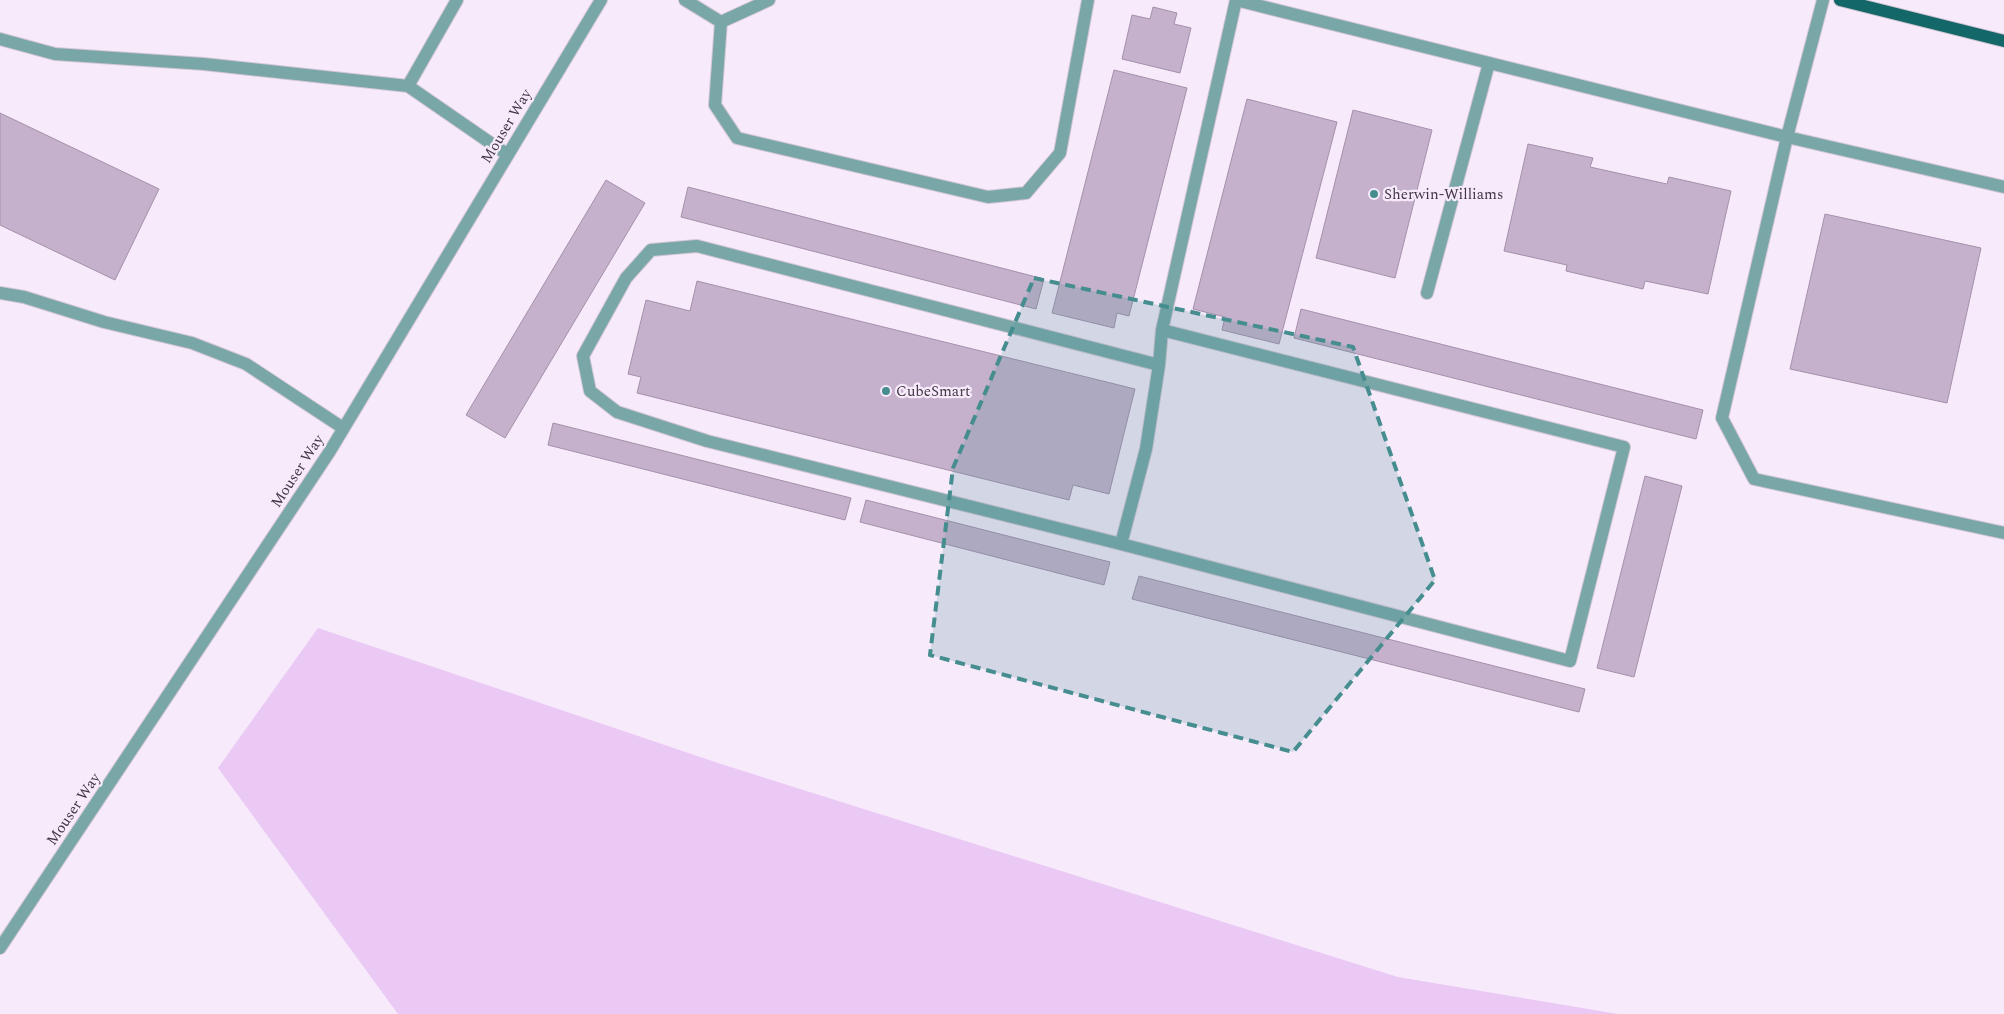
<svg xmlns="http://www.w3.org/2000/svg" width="2004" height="1014" viewBox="0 0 2004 1014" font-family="Spectral,serif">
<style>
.green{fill:#ebc9f5}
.building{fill:#c6b1cc;stroke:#a590ab}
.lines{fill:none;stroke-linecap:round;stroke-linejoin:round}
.minor-casing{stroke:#d3c6d6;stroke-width:14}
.major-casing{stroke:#d3c6d6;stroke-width:14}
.minor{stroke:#79a7a8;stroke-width:12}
.major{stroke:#146768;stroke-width:12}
.marked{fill:#458d8f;fill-opacity:0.2;stroke:#458d8f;stroke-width:4;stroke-dasharray:10 6;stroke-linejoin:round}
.poi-dot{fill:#458d8f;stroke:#f7eafb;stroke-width:2}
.labels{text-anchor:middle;stroke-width:4.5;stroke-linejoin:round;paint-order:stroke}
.street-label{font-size:15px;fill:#413843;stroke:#f7eafb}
.poi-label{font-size:15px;fill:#413843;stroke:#f7eafb;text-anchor:start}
</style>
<rect width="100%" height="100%" fill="#f7eafb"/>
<!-- green -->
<path class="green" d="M318,628L721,764L1398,977L1618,1014H398L218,768Z"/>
<!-- building -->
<path class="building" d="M1153,7L1177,13L1174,24L1191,28L1180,73L1122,59L1132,15L1150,19Z
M1114,70L1187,88L1129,316L1117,313L1114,328L1052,313Z
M1247,99L1337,122L1279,344L1222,330L1225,317L1193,309Z
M1353,110L1432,130L1395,278L1316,258Z
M0,113L159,189L115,280L0,225Z
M1528,144L1593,158L1590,167L1667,184L1669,177L1731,191L1708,294L1645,281L1643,289L1566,271L1567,265L1504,251Z
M606,180L645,203L505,438L466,415Z
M688,187L1044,279L1036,309L681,217Z
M1825,214L1981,248L1947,403L1790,369Z
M697,281L1135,389L1109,494L1073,485L1069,500L637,393L641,377L628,374L646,300L690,311Z
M1301,309L1703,410L1696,439L1294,338Z
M553,423L851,498L845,520L548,445Z
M1645,476L1682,486L1634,677L1597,668Z
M866,500L1110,562L1104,585L860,522Z
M1139,576L1585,689L1579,712L1132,599Z"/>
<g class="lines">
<!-- minor casing -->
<g class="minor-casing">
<path id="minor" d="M685,0L721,22
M1236,0L1787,137L1722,418L1754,479L2004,533
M1823,0L1787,137L2004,187
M721,22L715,105L737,138L988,197L1026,193L1060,153L1088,0
M721,22L769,0
M0,39L55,54L204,64L408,86L508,155
M408,86L457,0
M0,293L24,297L104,322L192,343L246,364L343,428
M1427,293L1489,63
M1162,330L1624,447L1570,661L1121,544L1146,449L1159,365L1162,330L1236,0
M1121,544L707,441L617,412L590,391L583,356L626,278L651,250L697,246L1159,365
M0,948L330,451L601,0"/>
</g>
<!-- major casing -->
<g class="major-casing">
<path id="major" d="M1840,0L2004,41"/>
</g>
<!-- minor -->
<use href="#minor" class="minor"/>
<!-- major -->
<use href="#major" class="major"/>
</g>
<!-- marked area -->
<path class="marked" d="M1034,278L1353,347L1435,580L1293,752L930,655L953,468Z"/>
<!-- markers -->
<g class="poi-dot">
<circle cx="1374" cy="194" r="5"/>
<circle cx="886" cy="391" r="5"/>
</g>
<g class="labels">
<!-- street labels -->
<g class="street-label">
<text transform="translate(506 126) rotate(-59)" y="5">Mouser Way</text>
<text transform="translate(297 471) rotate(-57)" y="5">Mouser Way</text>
<text transform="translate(73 809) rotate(-56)" y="5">Mouser Way</text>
</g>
<!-- poi labels -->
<g class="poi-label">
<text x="1384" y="199">Sherwin-Williams</text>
<text x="896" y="396">CubeSmart</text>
</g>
</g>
</svg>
